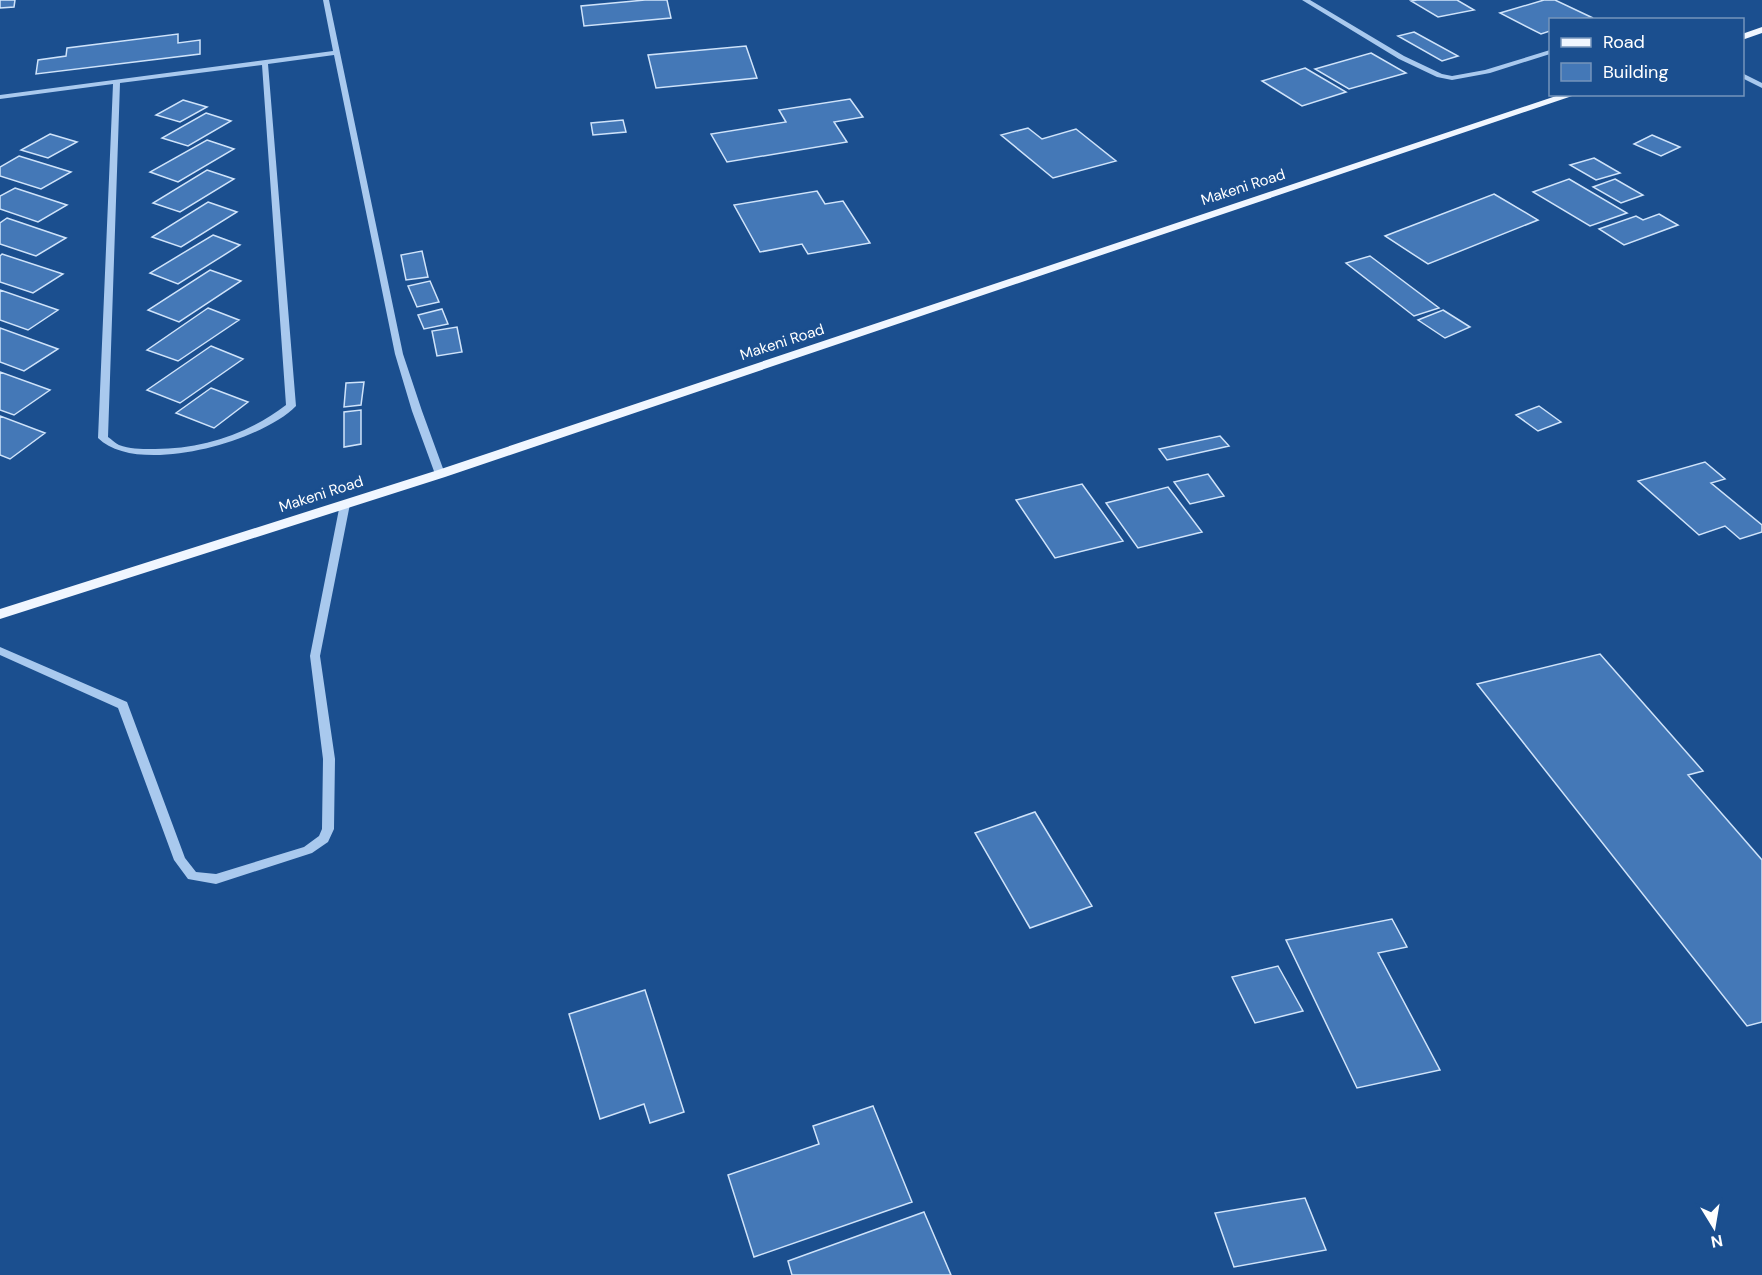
<svg xmlns="http://www.w3.org/2000/svg" width="1762" height="1275" viewBox="0 0 1762 1275" font-family="'DM Sans',sans-serif">
<style>
.building{fill:#4478b7;stroke:#cfe3fa;stroke-width:1.5}
.lines{fill:none;stroke-linecap:round;stroke-linejoin:round}
.minor{fill:#a9c9ee;fill-rule:evenodd}
.major{fill:#f0f6ff;fill-rule:evenodd}
.labels{text-anchor:middle;stroke-width:6;stroke-linejoin:round;paint-order:stroke}
.street-label{font-size:15px;fill:#fff;stroke:#1b4f8f}
</style>
<rect width="100%" height="100%" fill="#1b4f8f"/>
<!-- building -->
<path class="building" d="M0,0H15L14,7L0,8Z
M645,0H667L671,18L584,26L581,6Z
M1417,0H1457L1474,10L1438,17L1411,1Z
M1544,0H1555L1593,18L1550,20V31L1541,34L1500,13Z
M1414,32L1458,56L1442,61L1398,36Z
M178,34V43L200,40V54L36,74L38,60L66,56L67,48Z
M746,46L757,78L656,88L648,55Z
M1371,53L1406,73L1349,89L1315,69Z
M1305,68L1346,92L1302,106L1262,81Z
M850,99L863,117L834,122L847,142L727,162L711,134L786,122L779,110Z
M183,100L207,107L180,122L156,115Z
M206,113L231,121L188,146L162,138Z
M623,120L626,132L593,135L591,123Z
M1028,128L1042,139L1076,129L1116,161L1053,178L1001,135Z
M50,134L77,142L48,158L21,150Z
M1652,135L1680,147L1661,156L1634,144Z
M207,140L234,149L178,182L150,172Z
M19,156L71,172L41,189L0,176V167Z
M1594,158L1620,173L1596,180L1570,165Z
M207,170L234,179L180,212L153,203Z
M1569,179L1627,213L1590,226L1533,192Z
M1615,179L1643,195L1621,203L1593,187Z
M15,188L67,205L38,222L0,209V196Z
M817,191L825,204L843,201L870,243L808,254L802,244L760,252L734,205Z
M1494,194L1538,220L1428,264L1385,236Z
M208,202L237,212L181,247L152,237Z
M1659,214L1678,225L1624,245L1599,229L1636,216L1643,220Z
M7,218L66,238L36,256L0,244V223Z
M213,235L240,245L178,284L150,273Z
M422,251L428,277L406,280L401,255Z
M2,254L63,274L33,293L0,282V256Z
M1370,256L1439,308L1414,316L1346,263Z
M210,270L241,281L179,322L148,310Z
M430,281L439,302L417,307L408,286Z
M0,290L58,310L28,330L0,320Z
M208,308L239,320L178,361L147,350Z
M442,309L448,324L424,329L418,315Z
M1443,310L1470,327L1445,338L1418,320Z
M457,327L462,352L437,356L432,331Z
M0,328L58,349L24,371L0,362Z
M211,346L243,359L180,403L147,390Z
M0,372L50,390L14,415L0,410Z
M364,382L361,405L344,407L346,383Z
M211,388L248,402L214,428L176,413Z
M1539,406L1561,422L1538,431L1516,415Z
M361,410V444L344,447V412Z
M0,416L45,433L10,459L0,455Z
M1220,436L1229,446L1167,460L1159,449Z
M1705,462L1725,479L1711,483L1762,525V532L1740,539L1725,526L1699,535L1638,481Z
M1208,474L1224,496L1190,504L1174,482Z
M1082,484L1123,541L1055,558L1016,500Z
M1168,487L1202,532L1138,548L1106,503Z
M1600,654L1703,771L1688,775L1762,860V1022L1747,1026L1477,684Z
M1035,812L1092,906L1030,928L975,833Z
M1392,919L1407,947L1378,953L1440,1070L1357,1088L1286,940Z
M1278,966L1303,1011L1255,1023L1232,977Z
M645,990L684,1112L650,1123L644,1104L600,1119L569,1014Z
M873,1106L912,1202L754,1257L728,1175L819,1144L813,1126Z
M1305,1198L1326,1250L1234,1267L1215,1213Z
M924,1212L951,1275H792L788,1261Z"/>
<g class="lines">
<!-- minor -->
<path class="minor" d="M323,0H329L403,354L422,411L445,474L440,477L435,474L412,411L395,354L334,55L268,64L296,406C261,442 137,477 98,438L113,84L0,99V95L333,51ZM262,65L286,405C249,434 199,450 151,449C141,449 129,449 119,445C115,443 111,439 108,437L120,83Z
M1302,0H1310L1404,56L1442,74L1452,76L1485,70L1550,50V54L1490,73L1452,80L1437,77L1399,59Z
M1742,73L1762,83V88L1742,78Z
M345,501L350,504L320,656L335,759L334,829L328,842L312,853L216,884L188,879L174,860L118,708L0,655V647L127,702L185,858L196,872L216,874L304,847L319,836L322,829L323,759L310,656L340,504Z"/>
<!-- major -->
<path class="major" d="M1762,27V33L1742,40V34Z
M1562,94H1578L445,477L0,619V609L435,471Z"/>
</g>
<g class="labels">
<!-- street labels -->
<g class="street-label">
<text transform="translate(1243 187) rotate(-18)" y="5">Makeni Road</text>
<text transform="translate(782 342) rotate(-18)" y="5">Makeni Road</text>
<text transform="translate(321 494) rotate(-18)" y="5">Makeni Road</text>
</g>
</g>
<!-- legend -->
<rect x="1549" y="18" width="195" height="78" fill="#1b4f8f" stroke="#7695bc" stroke-width="1.5"/>
<rect x="1561" y="38" width="30" height="9" fill="#f0f6ff" stroke="#7695bc" stroke-width="1.5"/>
<text x="1603" y="48" font-size="18" fill="#ffffff">Road</text>
<rect x="1561" y="63" width="30" height="18" fill="#4478b7" stroke="#7695bc" stroke-width="1.5"/>
<text x="1603" y="78" font-size="18" fill="#ffffff">Building</text>
<!-- north arrow -->
<g transform="translate(1714 1227) rotate(169)" stroke="#1b4f8f" stroke-width="4.5" paint-order="stroke">
<path d="M0-4.5L10 22L0 15L-10 22Z" fill="#ffffff"/>
<text y="-9" font-size="16" font-weight="bold" text-anchor="middle" fill="#ffffff">N</text>
</g>
</svg>
